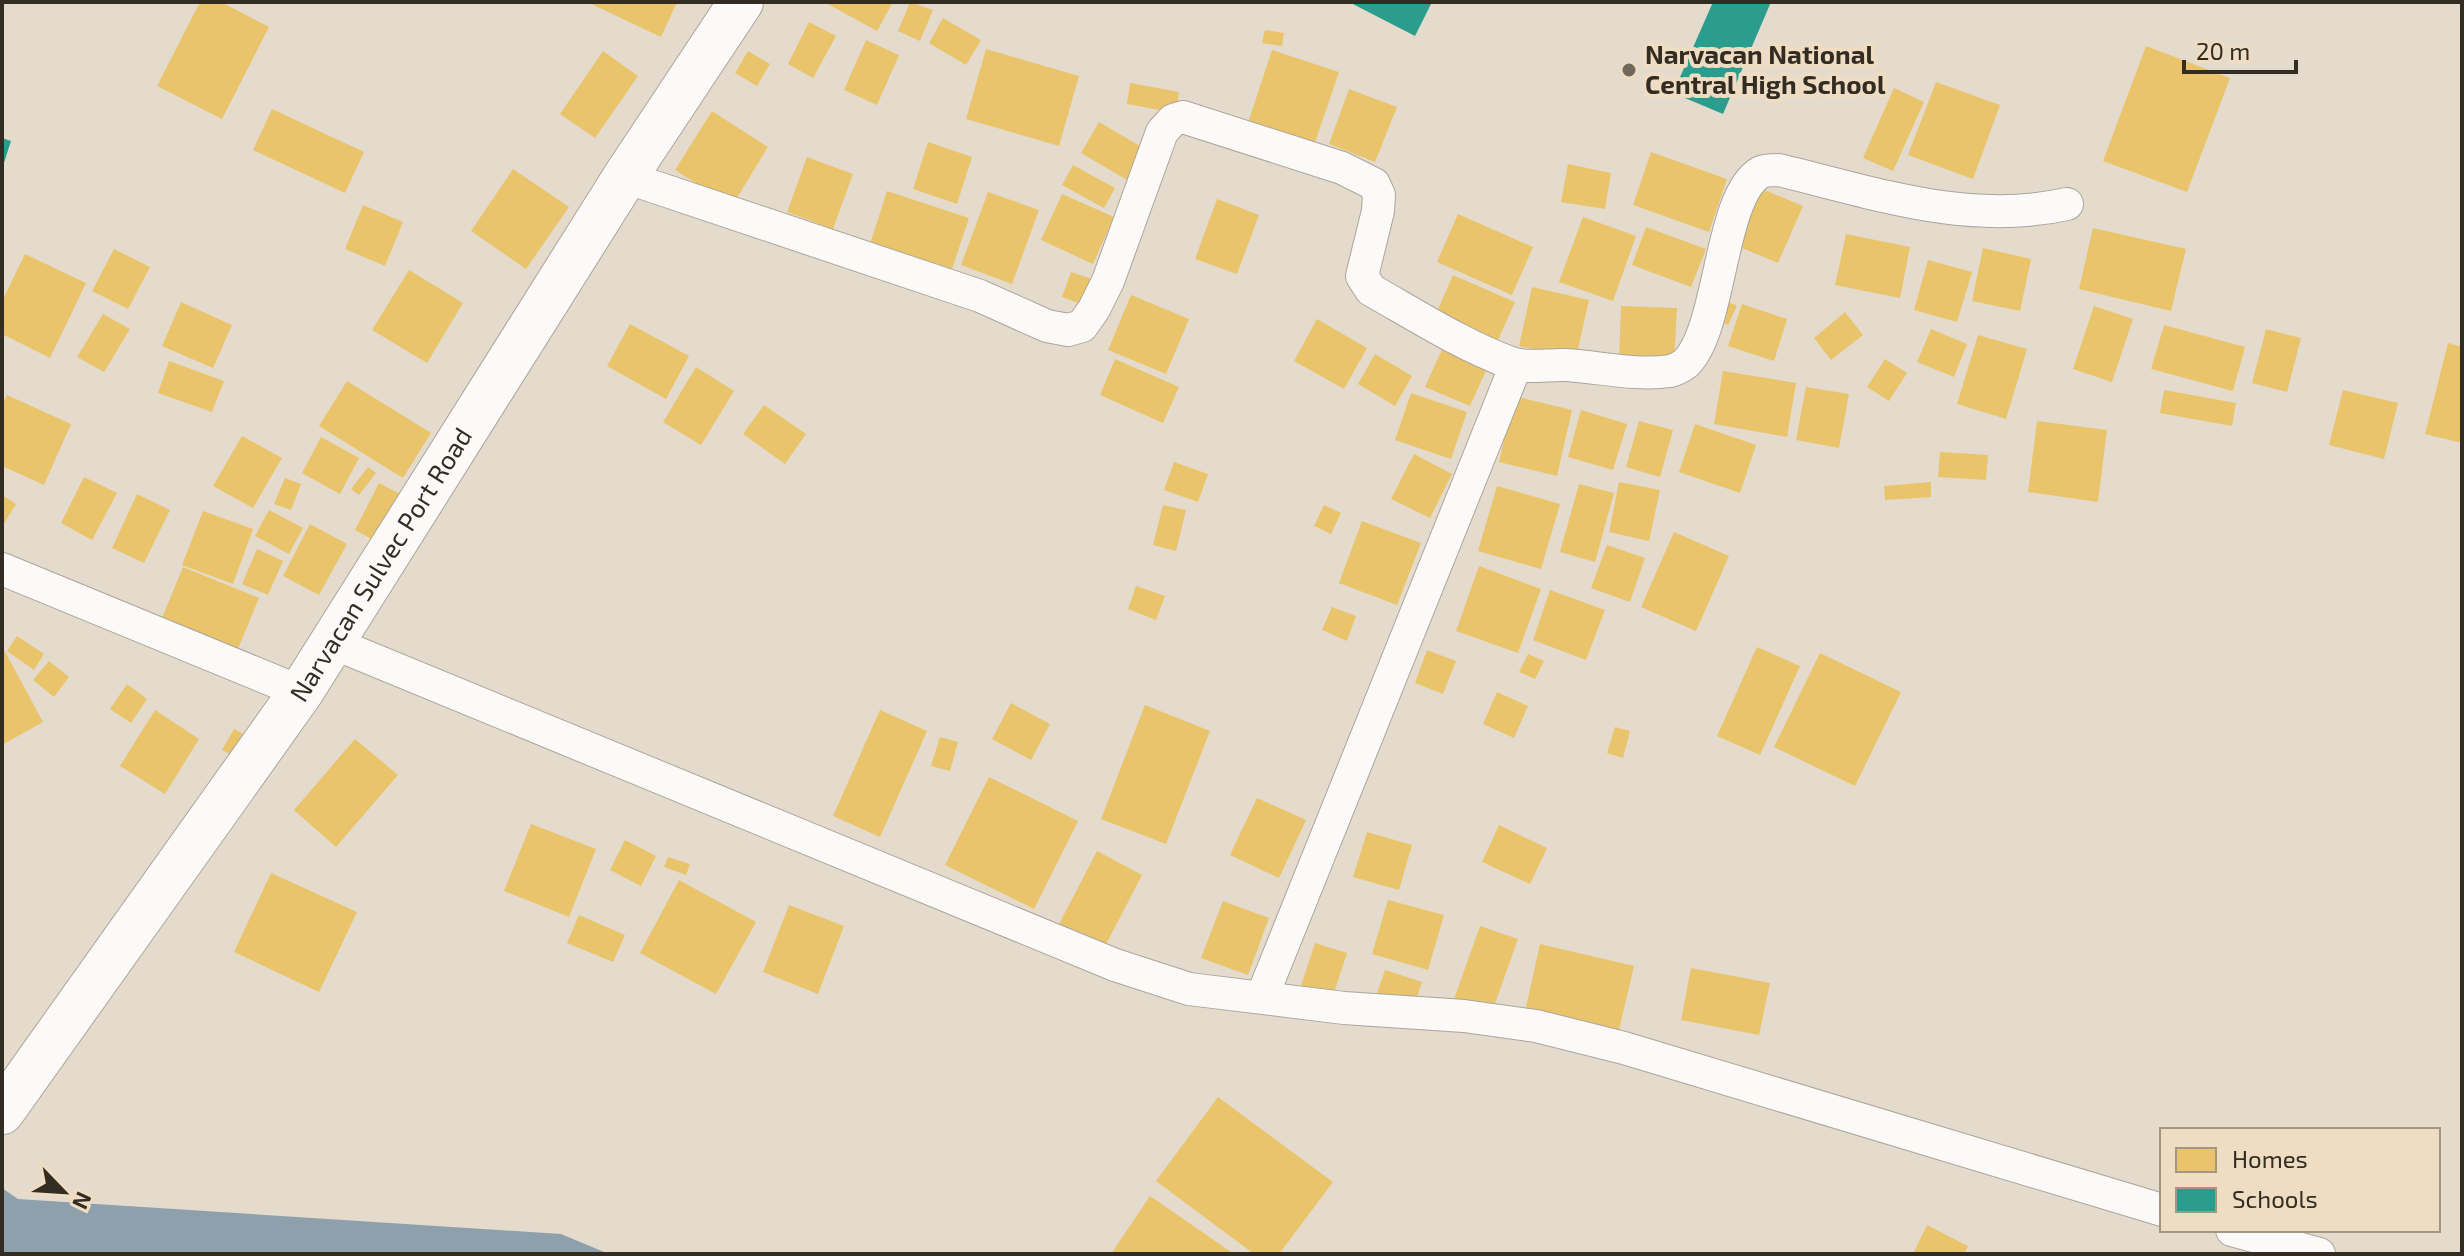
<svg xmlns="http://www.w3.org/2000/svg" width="2464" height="1256" viewBox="0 0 2464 1256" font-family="'Exo 2',sans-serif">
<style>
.water{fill:#8fa0ad}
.homes{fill:#e9c46a}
.schools{fill:#2a9d8f}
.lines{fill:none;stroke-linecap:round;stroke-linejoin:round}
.street-casing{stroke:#aca59a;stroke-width:34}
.secondary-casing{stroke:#aca59a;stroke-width:46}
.street{stroke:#fbfaf8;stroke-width:32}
.secondary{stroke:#fbfaf8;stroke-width:44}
.poi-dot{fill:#71695e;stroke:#eedcc3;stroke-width:3}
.labels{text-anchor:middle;stroke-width:8;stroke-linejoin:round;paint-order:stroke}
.poi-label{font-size:26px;font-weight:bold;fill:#332c23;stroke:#eedcc3;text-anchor:start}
.street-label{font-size:26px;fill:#332c23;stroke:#eedcc3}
</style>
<rect width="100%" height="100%" fill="#e4dbcd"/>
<!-- water -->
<path class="water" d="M2,1188L18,1199L561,1234L609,1254H2Z"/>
<!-- homes -->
<path class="homes" d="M200,2H221L269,27L222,119L157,86Z
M587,2H677L661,37Z
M824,2H893L877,31Z
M910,2L933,10L920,41L898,31Z
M943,18L981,40L966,65L929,43Z
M809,22L836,36L813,78L788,64Z
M1265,30L1284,33L1282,46L1262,43Z
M866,40L899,55L877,105L844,90Z
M2146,46L2230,78L2187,192L2103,161Z
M986,49L1079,76L1059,146L966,119Z
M1272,50L1339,72L1311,154L1245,132Z
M603,51L638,76L595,138L560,114Z
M748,51L770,64L757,86L735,73Z
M1936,82L2000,105L1973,179L1908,155Z
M1130,83L1179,92L1176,113L1127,104Z
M1894,88L1924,102L1893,171L1863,158Z
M1349,89L1397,107L1375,162L1329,144Z
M272,109L364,152L345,193L253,150Z
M712,111L768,147L732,206L675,170Z
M1099,122L1145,149L1127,180L1081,153Z
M928,142L972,157L957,204L913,189Z
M1651,152L1727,179L1709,232L1633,205Z
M807,157L853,174L833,229L787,212Z
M1568,164L1611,173L1605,209L1561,202Z
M1073,165L1115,188L1104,208L1062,185Z
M513,169L569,207L526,269L471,231Z
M1755,186L1803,206L1778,263L1730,243Z
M887,191L969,218L950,275L869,247Z
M988,192L1039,210L1012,284L961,265Z
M1062,194L1114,217L1093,264L1041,240Z
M1217,199L1259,215L1237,274L1195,259Z
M363,205L403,222L385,266L345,249Z
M1458,214L1533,247L1512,295L1437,262Z
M1583,217L1636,236L1613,301L1559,282Z
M1646,227L1706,249L1691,287L1632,265Z
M2093,228L2186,249L2171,311L2079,289Z
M1846,234L1910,247L1900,298L1835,285Z
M1983,248L2031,259L2020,311L1972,301Z
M114,249L150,267L128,309L92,291Z
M25,254L86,283L50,358L2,334V301Z
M1928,260L1972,272L1957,322L1914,310Z
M409,270L463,303L427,363L372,330Z
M1071,272L1095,280L1086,306L1062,297Z
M1453,275L1515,302L1498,340L1436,314Z
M1532,287L1589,300L1576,358L1519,346Z
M1131,295L1189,319L1166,374L1108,350Z
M1718,297L1737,306L1728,325L1709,316Z
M181,302L232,325L213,368L162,346Z
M1742,304L1787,319L1774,361L1728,346Z
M1621,306L1677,308L1674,362L1619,360Z
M2094,306L2133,319L2112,382L2073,369Z
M1845,312L1863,335L1831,360L1814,338Z
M103,314L130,329L104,372L77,357Z
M1317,319L1367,348L1344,389L1294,361Z
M630,324L689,356L666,399L607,366Z
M2164,325L2245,347L2233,391L2151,369Z
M1931,329L1967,344L1954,377L1917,362Z
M2266,329L2301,338L2287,392L2252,383Z
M1978,335L2027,349L2006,419L1957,404Z
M2448,343L2462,347V443L2425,434Z
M1444,345L1489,364L1470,406L1425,387Z
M1375,354L1412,376L1395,406L1358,384Z
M1115,359L1179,387L1163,423L1100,395Z
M1885,359L1907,373L1889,401L1867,387Z
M169,361L224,381L212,412L158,393Z
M696,367L734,391L701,445L663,422Z
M1723,371L1796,383L1787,437L1714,424Z
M347,381L431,433L403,478L319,426Z
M1806,387L1849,394L1839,448L1796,440Z
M2164,390L2236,403L2232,426L2160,413Z
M2343,390L2398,403L2384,459L2329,445Z
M1411,393L1467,412L1451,459L1395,440Z
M7,395L71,424L44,485L2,466V405Z
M1514,396L1572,410L1557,476L1499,462Z
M764,405L806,434L785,464L743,434Z
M1581,410L1627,424L1613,470L1568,457Z
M1639,421L1673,430L1660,477L1626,467Z
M2037,421L2107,430L2098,502L2028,492Z
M1695,424L1756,445L1740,493L1679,472Z
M242,436L282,458L253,508L213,486Z
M321,437L359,458L340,494L302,473Z
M1940,452L1988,455L1986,480L1938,477Z
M1414,454L1452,474L1430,518L1391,499Z
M1174,462L1208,474L1198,502L1164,490Z
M368,467L376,473L359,495L351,489Z
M84,477L117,493L92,540L61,523Z
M285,478L301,484L291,510L274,504Z
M1619,482L1660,490L1649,541L1609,532Z
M1931,482V497L1885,500L1884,486Z
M379,483L402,495L377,542L355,530Z
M1579,484L1614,493L1595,562L1560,552Z
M1497,486L1560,504L1541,569L1478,551Z
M137,494L170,510L144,563L112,548Z
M2,495L16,504L2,527Z
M1163,505L1186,510L1176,551L1153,545Z
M1324,505L1341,513L1331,534L1314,526Z
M269,510L303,528L289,554L255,536Z
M203,511L253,529L233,584L182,565Z
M1362,521L1421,543L1397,605L1339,583Z
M310,524L347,544L319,595L283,576Z
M1674,532L1729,556L1696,631L1641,607Z
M1607,545L1645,558L1630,602L1591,588Z
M257,549L283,561L268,595L242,584Z
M1479,566L1541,589L1518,653L1456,631Z
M183,567L259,598L233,661L157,630Z
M1136,586L1165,596L1156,620L1128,609Z
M1550,590L1605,610L1586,660L1533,640Z
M1332,607L1356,616L1347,641L1322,630Z
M17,636L44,654L34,670L7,651Z
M2,646L43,722L2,745Z
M1757,647L1800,666L1760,755L1717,736Z
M1427,650L1456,661L1443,694L1415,683Z
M1820,653L1901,692L1855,786L1774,747Z
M1528,654L1544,661L1535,679L1519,672Z
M49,661L69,677L54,697L33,680Z
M127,684L147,699L131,723L110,709Z
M1497,692L1528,706L1514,738L1483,724Z
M1011,703L1050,724L1031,760L992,739Z
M1145,705L1210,731L1166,844L1101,819Z
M155,710L199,739L165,794L120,766Z
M880,710L927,731L880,837L833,816Z
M1615,727L1630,731L1623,758L1607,753Z
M234,729L251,738L240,759L222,750Z
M940,737L958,742L950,771L931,766Z
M355,739L398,775L336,847L294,810Z
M989,777L1078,821L1034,909L945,865Z
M1257,798L1306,820L1279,878L1230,855Z
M531,824L596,849L569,917L504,891Z
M1499,825L1547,848L1530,884L1482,862Z
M1367,832L1412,845L1399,890L1353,877Z
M625,840L656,856L641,886L610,870Z
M1097,851L1142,875L1102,952L1057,928Z
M668,857L690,864L686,875L664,867Z
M271,873L357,912L319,992L234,952Z
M679,880L756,922L716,994L640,953Z
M1388,900L1444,915L1428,970L1372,954Z
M1223,901L1269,918L1248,975L1201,958Z
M789,905L844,926L818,994L763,972Z
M579,915L625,935L613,962L567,943Z
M1480,926L1518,939L1492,1012L1454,999Z
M1315,943L1347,953L1330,1005L1298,995Z
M1540,944L1634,966L1618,1034L1525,1012Z
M1691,968L1770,983L1759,1035L1681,1020Z
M1385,970L1422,982L1413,1009L1376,996Z
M1218,1097L1333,1182L1279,1254H1254L1156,1181Z
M1150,1196L1234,1254H1111Z
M1927,1225L1968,1246L1964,1254H1913Z"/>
<!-- schools -->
<path class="schools" d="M1349,2H1432L1415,36Z
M1713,2H1771L1723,114L1673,93Z
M2,138L11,141L3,166H2Z"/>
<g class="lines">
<!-- street casing -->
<g class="street-casing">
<path id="street" d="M625,177L980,296L1047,326L1068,330L1082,326L1094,309L1108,281L1162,132L1173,120L1183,117L1342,168L1374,184L1379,195L1378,211L1362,276L1371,290C1417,316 1462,345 1511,363C1527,369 1549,364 1566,365C1600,367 1636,376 1670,371C1675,370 1682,366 1686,363C1722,328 1719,195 1761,172C1766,170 1773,170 1779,170C1875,193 1967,226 2067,204
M2,569L301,692
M333,643L1115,965L1189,989L1344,1008L1464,1016L1536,1026L1624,1048L2162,1210
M1262,997L1516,365
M2232,1230L2319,1254"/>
</g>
<!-- secondary casing -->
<g class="secondary-casing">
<g id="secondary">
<path id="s1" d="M2,1112L301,692L625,177L741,2"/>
</g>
</g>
<!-- street -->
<use href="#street" class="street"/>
<!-- secondary -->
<use href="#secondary" class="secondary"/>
</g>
<!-- markers -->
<circle class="poi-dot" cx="1629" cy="70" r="8"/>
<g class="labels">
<!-- poi labels -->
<g class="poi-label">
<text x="1645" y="64">Narvacan National<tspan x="1645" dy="30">Central High School</tspan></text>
</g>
<!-- street labels -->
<g class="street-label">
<text dy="9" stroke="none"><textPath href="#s1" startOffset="666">Narvacan Sulvec Port Road</textPath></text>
</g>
</g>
<!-- border -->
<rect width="2464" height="1256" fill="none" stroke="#332c23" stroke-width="8"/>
<!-- legend -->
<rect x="2160" y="1128" width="280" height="104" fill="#eedcc3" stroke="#a39683" stroke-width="2"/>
<rect x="2176" y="1148" width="40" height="24" fill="#e9c46a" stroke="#a39683" stroke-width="2"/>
<text x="2232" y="1168" font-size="24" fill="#332c23">Homes</text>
<rect x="2176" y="1188" width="40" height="24" fill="#2a9d8f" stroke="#a39683" stroke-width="2"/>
<text x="2232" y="1208" font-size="24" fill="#332c23">Schools</text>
<!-- north arrow -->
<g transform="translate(64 1192) rotate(115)" stroke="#eedcc3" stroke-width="6" paint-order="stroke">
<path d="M0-6L14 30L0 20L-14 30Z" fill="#332c23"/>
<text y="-12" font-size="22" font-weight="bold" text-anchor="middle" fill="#332c23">N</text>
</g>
<!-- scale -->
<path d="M2184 60v12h112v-12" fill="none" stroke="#332c23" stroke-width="4"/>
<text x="2196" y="60" font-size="24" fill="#332c23" stroke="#eedcc3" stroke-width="6" paint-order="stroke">20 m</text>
</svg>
